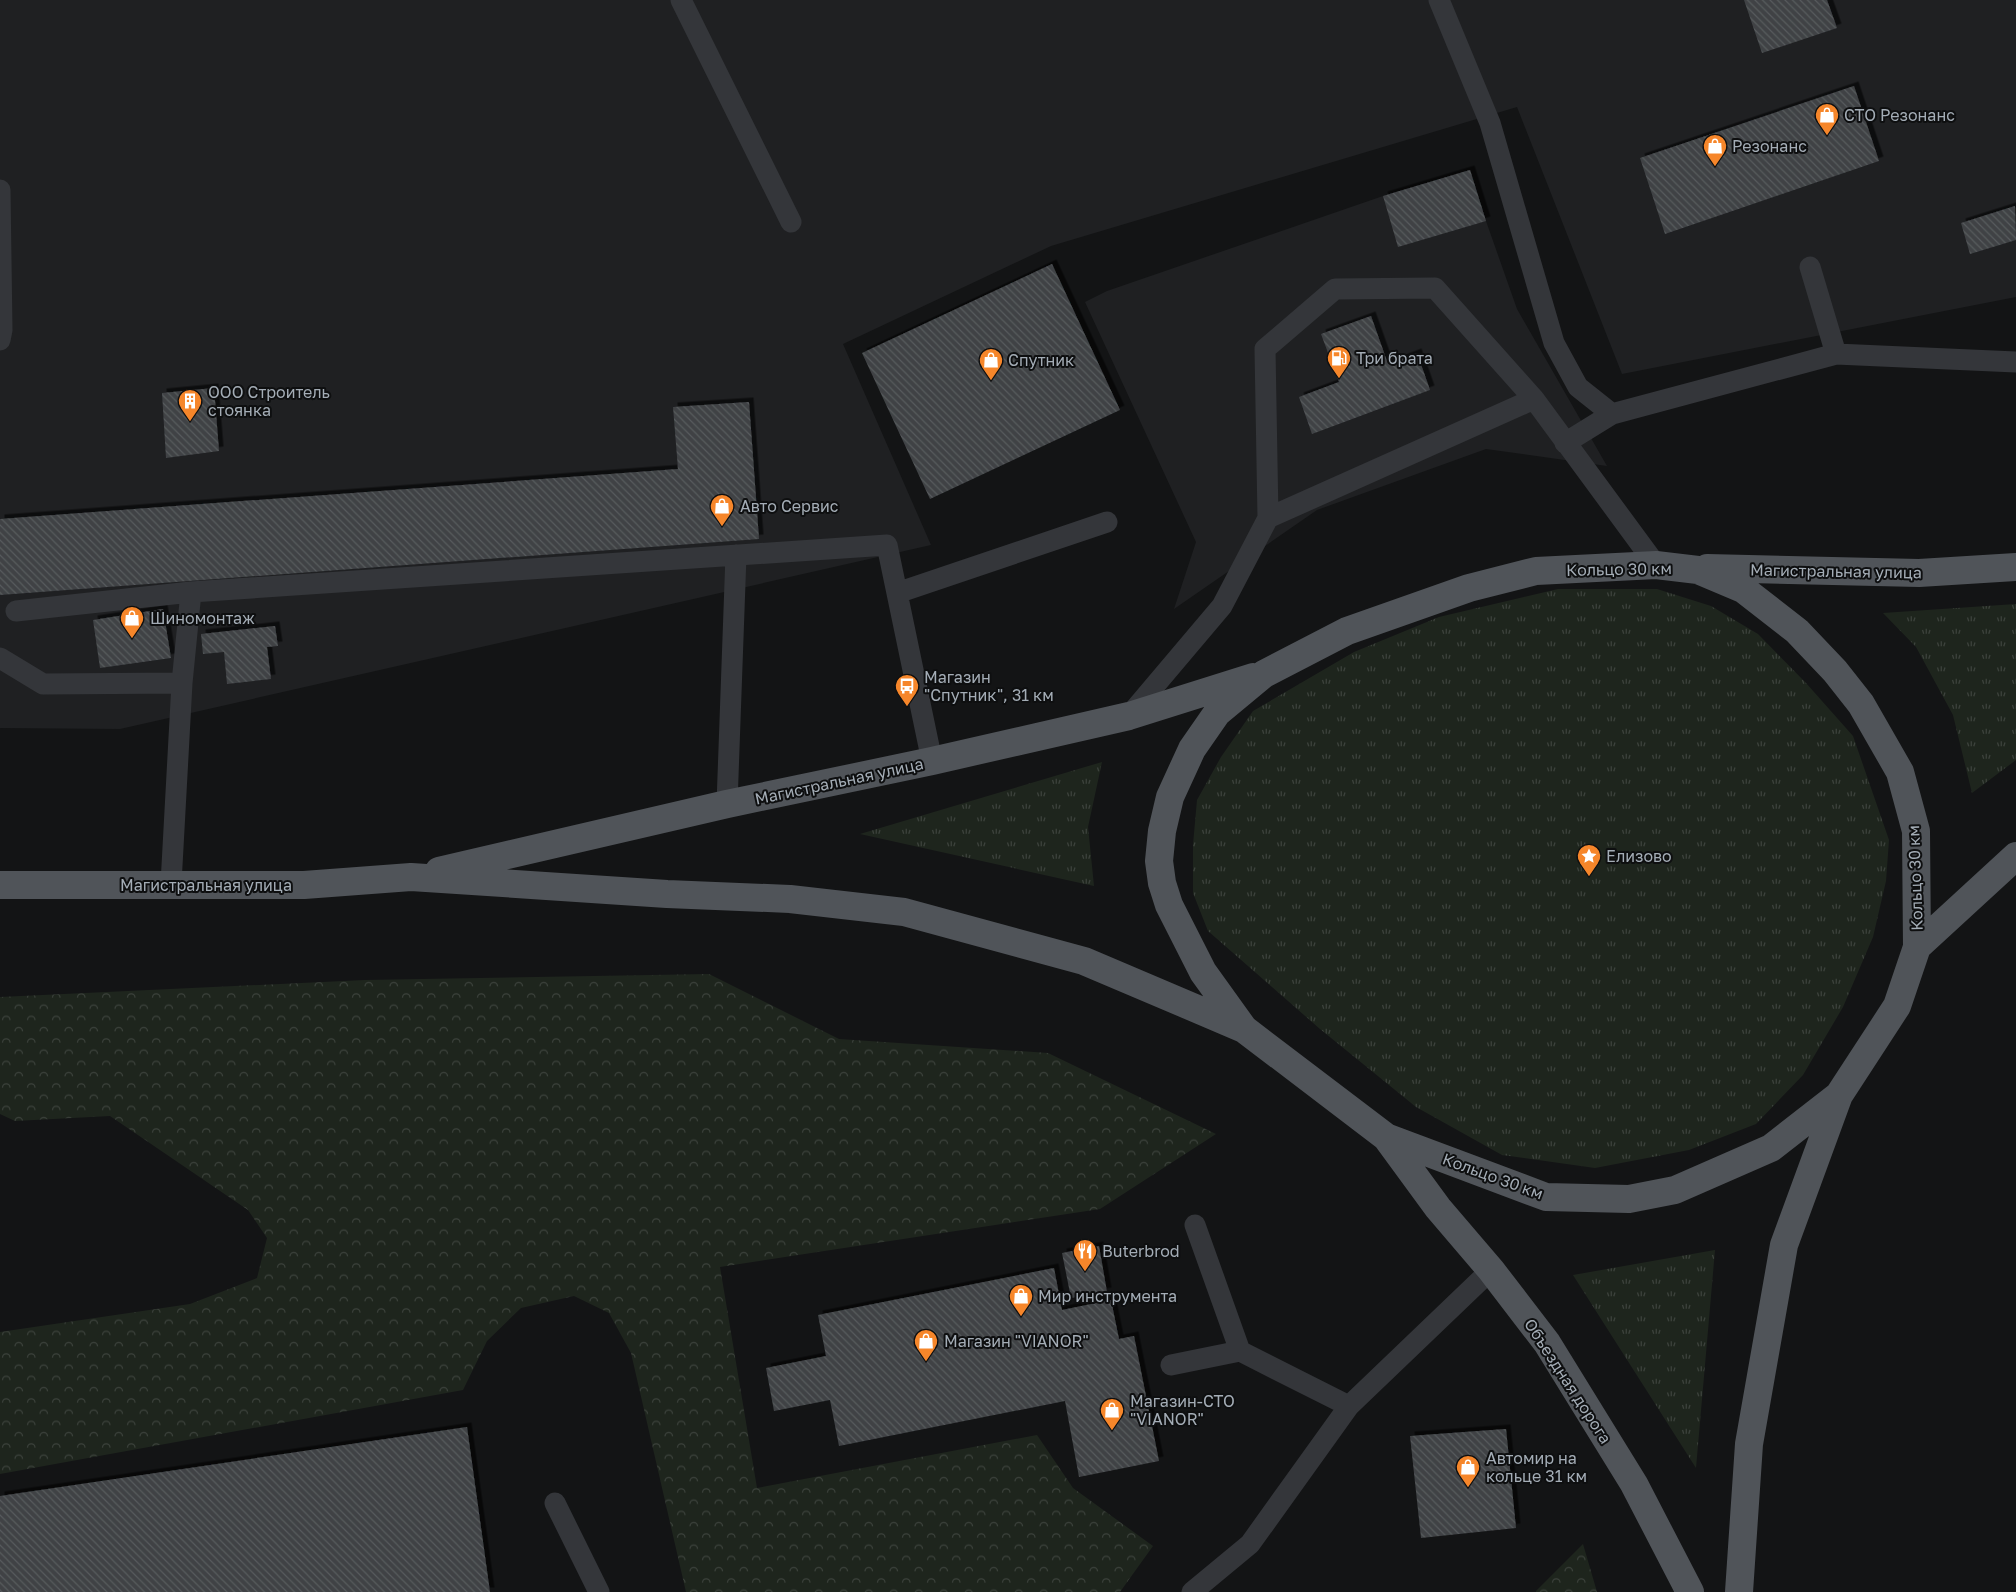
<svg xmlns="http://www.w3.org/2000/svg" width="2016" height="1592" viewBox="0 0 2016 1592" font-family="'Golos Text',sans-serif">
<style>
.built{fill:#1f2022}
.grass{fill:url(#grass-tufts)}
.forest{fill:url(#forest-crowns)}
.building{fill:url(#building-back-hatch);filter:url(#shadow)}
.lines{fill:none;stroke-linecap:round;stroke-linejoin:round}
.service{stroke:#34363a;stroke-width:21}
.primary{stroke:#505459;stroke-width:28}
.labels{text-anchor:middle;stroke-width:4;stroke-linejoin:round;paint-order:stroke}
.poi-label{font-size:16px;fill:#a4adb6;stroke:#0e0f10;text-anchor:start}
.street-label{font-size:16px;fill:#a4adb6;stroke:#0e0f10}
</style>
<defs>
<pattern id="grass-tufts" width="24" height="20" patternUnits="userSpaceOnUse" patternTransform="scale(1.25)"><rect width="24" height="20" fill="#1e251d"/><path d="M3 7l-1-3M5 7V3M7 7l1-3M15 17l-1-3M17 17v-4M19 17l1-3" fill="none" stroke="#3c423c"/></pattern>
<pattern id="forest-crowns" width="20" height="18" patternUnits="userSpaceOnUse" patternTransform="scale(1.25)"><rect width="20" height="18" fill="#1e251d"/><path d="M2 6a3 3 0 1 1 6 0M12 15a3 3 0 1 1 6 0" fill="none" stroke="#3c423c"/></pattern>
<pattern id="building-back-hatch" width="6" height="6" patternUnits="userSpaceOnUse" patternTransform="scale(1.25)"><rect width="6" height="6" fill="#3f4245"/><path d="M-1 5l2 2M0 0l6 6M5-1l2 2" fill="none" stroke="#585b5e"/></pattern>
<filter id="shadow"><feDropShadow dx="4.5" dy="-4.5" stdDeviation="0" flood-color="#0009"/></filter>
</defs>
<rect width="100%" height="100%" fill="#131415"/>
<!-- built -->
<path class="built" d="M0,0H2016V297L1622,374L1517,107L1051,246L843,344L931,545L120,729L0,728Z
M1470,170L1486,221L1517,309L1607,466L1486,449L1317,510L1174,609L1196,542L1085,302L1107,291L1383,196Z"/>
<!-- grass -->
<path class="grass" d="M1558,589H1657L1711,606L1758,634L1806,683L1853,736L1889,840L1886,881L1873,937L1843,1007L1803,1075L1756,1124L1689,1150L1595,1168L1502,1155L1416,1107L1320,1029L1208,931L1193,893V845L1197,800L1221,757L1253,711L1354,652L1439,617Z
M2016,604V760L1972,793L1953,715L1916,647L1883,613Z
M1102,762L1088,827L1094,886L860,834Z
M1715,1250L1696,1468L1573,1275Z"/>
<!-- forest -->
<path class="forest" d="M709,974L839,1039L1048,1053L1216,1134L1100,1209L720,1267L757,1488L1037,1435L1073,1488L1153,1546L1120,1592H686L631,1353L609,1313L574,1296L521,1308L487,1341L463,1390L0,1474V1332L190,1304L257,1278L267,1238L248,1210L110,1116L15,1121L0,1114V997L365,980Z
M1583,1544L1597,1592H1536V1591Z"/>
<!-- building -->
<path class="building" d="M1744,0H1827L1837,28L1762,53Z
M1854,86L1879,161L1665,234L1640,158Z
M1470,170L1486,221L1398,247L1383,196Z
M2015,206L2016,240L1970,254L1961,223Z
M1052,264L1120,410L930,499L862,353Z
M1371,316L1388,364L1417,353L1430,390L1312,434L1299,397L1339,382L1321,334Z
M214,388L219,451L166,458L162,393Z
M749,402L759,539L0,595V519L678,469L673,407Z
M163,609L171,658L100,668L93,620Z
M275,626L278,646L267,647L271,679L227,684L224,652L203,654L201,634Z
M1099,1246L1107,1292L1071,1298L1062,1253Z
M1054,1268L1062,1310L1111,1300L1119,1339L1134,1336L1159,1461L1079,1477L1065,1401L839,1446L830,1400L774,1411L766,1368L826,1356L818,1315Z
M467,1427L490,1592H0V1496Z
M1506,1429L1516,1528L1421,1538L1410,1436Z"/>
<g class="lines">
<!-- service -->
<path class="service" d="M681,0L791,222
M1439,0L1490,123L1554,343L1578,387L1612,414
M0,190L2,330L0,340
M1836,354L2016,362
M1565,443L1612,414L1836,354L1810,267
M1268,518L1265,349L1335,289L1435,288L1534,399
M897,593L1107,522
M16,611L191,592L887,545L932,761
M0,658L43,684L182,683
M1129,716L1222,606L1268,518L1534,399L1656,565
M727,804L736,555
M171,884L182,683L191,592
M1195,1225L1240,1351
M1171,1365L1240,1351L1349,1406
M555,1503L599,1592
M1192,1592L1250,1544L1349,1406L1491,1270"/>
<!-- primary -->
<path class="primary" d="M1656,565L1698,570L1743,589L1797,631L1835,671L1861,704L1900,772L1916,831L1917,947L1897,1006L1839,1095L1771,1148L1675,1190L1629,1199L1546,1197L1386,1137L1244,1029L1203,972L1169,905L1162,883L1159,861L1162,831L1170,797L1192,749L1217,713L1264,674L1347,631L1469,588L1536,571Z
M1707,568L1919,573L2016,567
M439,871L727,804L932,761L1129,716L1253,677
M0,885H304L411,877L667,894L790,899L904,912L1084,961L1244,1029
M1917,947L2016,856
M1386,1137L1438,1208L1491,1270L1547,1343L1634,1484L1690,1592
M1739,1592L1749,1444L1784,1245L1839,1095"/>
</g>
<!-- icons -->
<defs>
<g id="shop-pin" transform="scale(1.25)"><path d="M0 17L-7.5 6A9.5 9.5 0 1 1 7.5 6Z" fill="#f6862a" stroke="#0e0f10"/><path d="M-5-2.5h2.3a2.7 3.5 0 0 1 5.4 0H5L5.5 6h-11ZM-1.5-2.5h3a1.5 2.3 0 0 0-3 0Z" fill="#fff"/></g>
<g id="fuel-pin" transform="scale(1.25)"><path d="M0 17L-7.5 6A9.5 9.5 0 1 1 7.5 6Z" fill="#f6862a" stroke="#0e0f10"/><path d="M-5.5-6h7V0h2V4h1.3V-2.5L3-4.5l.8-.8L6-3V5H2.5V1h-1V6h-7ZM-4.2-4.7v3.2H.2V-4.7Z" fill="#fff"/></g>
<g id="building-pin" transform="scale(1.25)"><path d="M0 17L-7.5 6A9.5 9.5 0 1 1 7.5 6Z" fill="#f6862a" stroke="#0e0f10"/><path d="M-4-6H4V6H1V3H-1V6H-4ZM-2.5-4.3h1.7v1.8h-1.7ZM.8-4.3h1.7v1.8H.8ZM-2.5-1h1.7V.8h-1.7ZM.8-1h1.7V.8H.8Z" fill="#fff"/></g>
<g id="bus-pin" transform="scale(1.25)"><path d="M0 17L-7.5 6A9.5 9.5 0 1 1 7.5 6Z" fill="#f6862a" stroke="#0e0f10"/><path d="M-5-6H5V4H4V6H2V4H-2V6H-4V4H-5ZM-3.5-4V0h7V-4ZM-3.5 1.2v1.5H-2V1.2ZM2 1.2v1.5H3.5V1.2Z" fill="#fff"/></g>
<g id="sight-pin" transform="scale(1.25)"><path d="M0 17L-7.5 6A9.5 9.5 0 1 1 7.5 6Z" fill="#f6862a" stroke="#0e0f10"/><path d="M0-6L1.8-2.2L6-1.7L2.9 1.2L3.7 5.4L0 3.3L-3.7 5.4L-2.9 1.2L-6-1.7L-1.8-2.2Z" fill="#fff"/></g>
<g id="restaurant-pin" transform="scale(1.25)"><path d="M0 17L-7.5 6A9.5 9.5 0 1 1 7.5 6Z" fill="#f6862a" stroke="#0e0f10"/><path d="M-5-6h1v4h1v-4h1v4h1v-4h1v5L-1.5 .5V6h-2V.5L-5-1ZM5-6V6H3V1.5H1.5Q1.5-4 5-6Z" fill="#fff"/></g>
</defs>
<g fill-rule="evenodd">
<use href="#shop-pin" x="1827" y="115"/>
<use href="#shop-pin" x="1715" y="146"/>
<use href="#fuel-pin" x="1339" y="358"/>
<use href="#shop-pin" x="991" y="360"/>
<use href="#building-pin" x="190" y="401"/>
<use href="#shop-pin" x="722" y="506"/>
<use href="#shop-pin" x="132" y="618"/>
<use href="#bus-pin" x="907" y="686"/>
<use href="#sight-pin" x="1589" y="856"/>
<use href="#restaurant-pin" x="1085" y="1251"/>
<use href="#shop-pin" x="1021" y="1296"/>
<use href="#shop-pin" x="926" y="1341"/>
<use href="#shop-pin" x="1112" y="1410"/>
<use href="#shop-pin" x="1468" y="1467"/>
</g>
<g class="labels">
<!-- poi labels -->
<g class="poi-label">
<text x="1844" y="121">СТО Резонанс</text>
<text x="1732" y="152">Резонанс</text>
<text x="1356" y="364">Три брата</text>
<text x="1008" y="366">Спутник</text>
<text x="208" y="398">ООО Строитель<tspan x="208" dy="18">стоянка</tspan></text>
<text x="740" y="512">Авто Сервис</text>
<text x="150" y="624">Шиномонтаж</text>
<text x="924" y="683">Магазин<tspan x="924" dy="18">"Спутник", 31 км</tspan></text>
<text x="1606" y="862">Елизово</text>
<text x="1102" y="1257">Buterbrod</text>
<text x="1038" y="1302">Мир инструмента</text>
<text x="944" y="1347">Магазин "VIANOR"</text>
<text x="1130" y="1407">Магазин-СТО<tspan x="1130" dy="18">"VIANOR"</tspan></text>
<text x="1486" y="1464">Автомир на<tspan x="1486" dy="18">кольце 31 км</tspan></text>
</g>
<!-- street labels -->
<g class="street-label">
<text transform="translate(1619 569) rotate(-1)" y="6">Кольцо 30 км</text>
<text transform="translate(1836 571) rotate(1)" y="6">Магистральная улица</text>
<text transform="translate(839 781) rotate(-12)" y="6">Магистральная улица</text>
<text transform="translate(1915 878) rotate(-92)" y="6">Кольцо 30 км</text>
<text x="206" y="891">Магистральная улица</text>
<text transform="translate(1493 1176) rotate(20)" y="6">Кольцо 30 км</text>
<text transform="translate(1568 1381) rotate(57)" y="6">Объездная дорога</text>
</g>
</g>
</svg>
